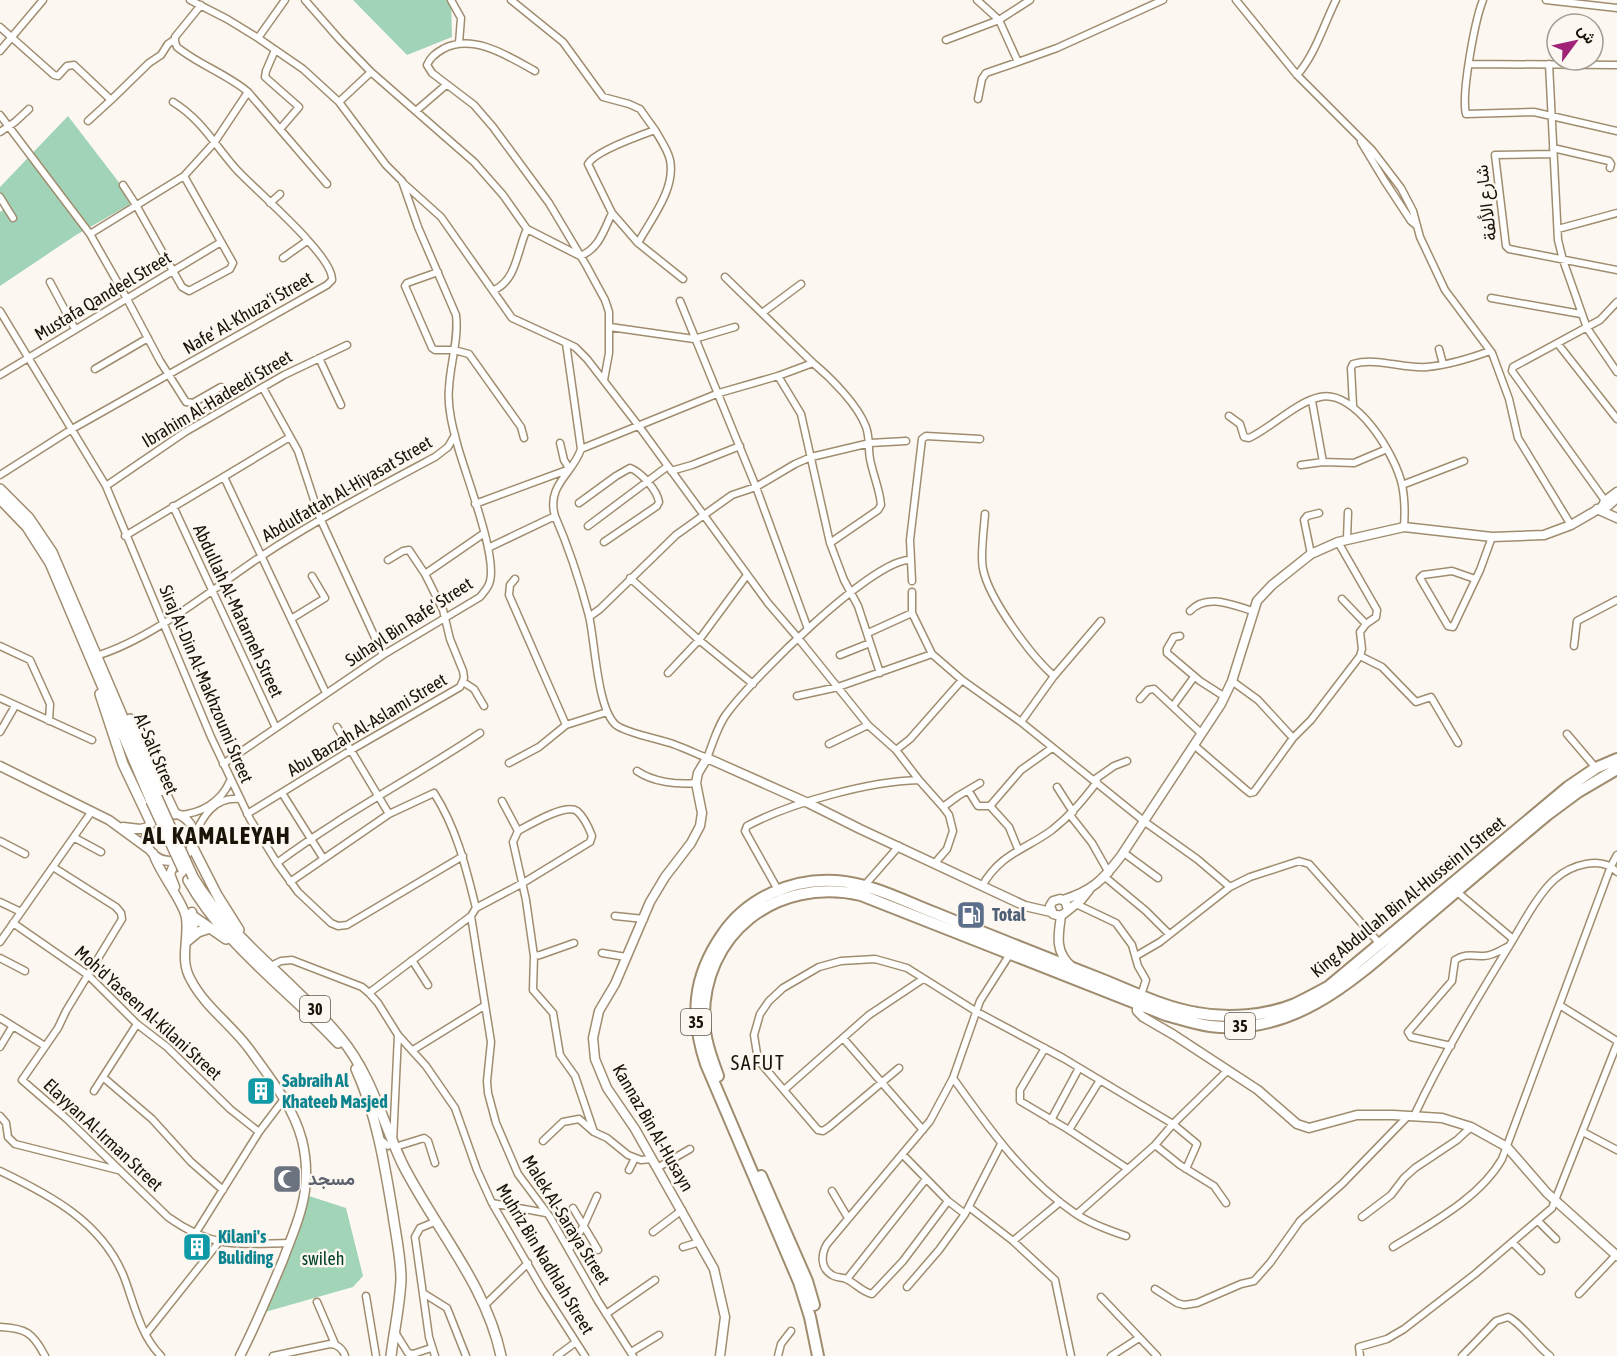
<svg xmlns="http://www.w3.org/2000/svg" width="1617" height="1356" viewBox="0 0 1617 1356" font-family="'Asap Condensed',Vazirmatn,sans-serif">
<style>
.green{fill:#a2d4b8}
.forest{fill:#a1d3b8}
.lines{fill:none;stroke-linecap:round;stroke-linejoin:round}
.street-casing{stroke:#a08d6f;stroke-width:9}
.secondary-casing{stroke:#a08d6f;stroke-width:11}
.primary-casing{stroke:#a08d6f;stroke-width:12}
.highway-casing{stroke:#a08d6f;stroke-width:14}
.street{stroke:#fff;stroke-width:6}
.secondary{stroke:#fff;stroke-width:8}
.primary{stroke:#fff;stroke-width:9}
.highway{stroke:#fff;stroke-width:10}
.primary-bridge-casing{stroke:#a08d6f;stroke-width:12;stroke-linecap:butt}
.primary-bridge{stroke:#fff;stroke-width:9}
.labels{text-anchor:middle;stroke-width:5;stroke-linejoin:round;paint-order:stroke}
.shield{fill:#fcf8f1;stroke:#5e584d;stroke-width:1.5}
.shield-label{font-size:16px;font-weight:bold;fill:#1a1307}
.street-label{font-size:18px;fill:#1a1307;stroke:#fcf8f1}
.service-label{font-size:18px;font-weight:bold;fill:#4e5e75;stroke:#fcf8f1;text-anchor:start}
.culture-label{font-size:18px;font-weight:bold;fill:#0d838f;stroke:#fcf8f1;text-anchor:start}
.worship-label{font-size:18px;font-weight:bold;fill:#5b616d;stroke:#fcf8f1;text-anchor:start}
.park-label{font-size:18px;fill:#004127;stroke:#fcf8f1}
.neighbourhood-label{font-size:20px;letter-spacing:1.5px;fill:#1a1307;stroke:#fcf8f1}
.district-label{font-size:24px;font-weight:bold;letter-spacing:1.5px;fill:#1a1307;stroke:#fcf8f1}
</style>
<rect width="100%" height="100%" fill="#fcf8f1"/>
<!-- green -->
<path class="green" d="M309,1196L346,1208L363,1276L353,1287L265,1312Z"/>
<!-- forest -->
<path class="forest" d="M353,0H451L452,37L407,55Z
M68,116L134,202L76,235L0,286V212L8,206L0,196V187Z"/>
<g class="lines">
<!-- street casing -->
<g class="street-casing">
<path id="street" d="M190,0L227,19L258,38L303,69L339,102L386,165L402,181L418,227L456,315C459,339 450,364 449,388C447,407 453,429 458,447C466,476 497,555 490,581C489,587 484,592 480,597L383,655L223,764
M305,0L340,40L371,72L474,162L503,195L527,229C517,250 517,280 494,290
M451,0L461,18L459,43
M511,0L563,42L603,97L629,104L640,109L655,130
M977,0L999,20L1030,0
M1236,0L1297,75L1372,150L1401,188L1413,211L1420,237L1445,290L1492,353L1509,399L1518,438L1571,525
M1483,0C1475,20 1461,94 1466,114L1534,112L1617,131
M1546,0L1617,8
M201,5L175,37V42L177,47C199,65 227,74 248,92L327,184
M0,27L54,75L58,76L67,66L74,65L111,100L149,63L161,55L168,44L174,40
M258,38L285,0
M946,40L999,20L1018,62L986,73L982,79L978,99
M275,50L266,71L265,77L299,107L281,128
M0,51L43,0
M1018,62L1057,48L1163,0
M1470,64L1617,65
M1549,64L1558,240L1563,260L1587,328L1617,372
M535,71C508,56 473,33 443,49C436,53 430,57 427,65L432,73L474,105L493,127L549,203L586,265L605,300L609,312V353L604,380
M1297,75C1315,55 1324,24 1336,0
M339,102L371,72
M417,110L446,85
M0,115L90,234L127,299L160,361L186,402L193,403L221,387
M88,121L111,100
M0,132L15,122L29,109
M1361,142L1384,180L1411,221L1417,226
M1553,148L1609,161L1611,164L1610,168
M1553,154L1495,155L1506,246L1509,249L1617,270
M402,182L441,217L512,318L575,347L587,359L638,425L768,603L798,638L868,725L896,750L919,780L943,807L949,815L953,831L947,849L935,863
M123,185L136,205L182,287L189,291L230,269L233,263L184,176
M0,197L13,218
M270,203L280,194
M527,229L580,256C599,249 604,230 612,213
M1558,229L1617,213
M90,234L184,176L214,143L248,92
M638,243C651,219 676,189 670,160C668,150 660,139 655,130C641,135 594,152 588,164L612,213L638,243L683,279
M283,258L307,241
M438,272L407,283L405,286L432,348L435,350H454L469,354L521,427L524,438
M725,277L813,363
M50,282L75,329
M1491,298L1581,314
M680,301L756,487L808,629
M0,311L106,486L211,737L250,819L277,863L298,892L331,923L338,926L347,925L463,856
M762,313L801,284
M610,327L694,339L735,327
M1558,344L1617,419
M1439,349L1443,364
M319,358L341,405
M95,369L148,338
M0,375L221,242
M778,376L813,363C831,378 858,405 866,427C870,438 868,448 870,459C873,475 880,490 881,505L878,510L830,543
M263,388L298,451L320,518L383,655
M1312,401L1323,462
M1353,405L1351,368L1353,364C1377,357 1403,369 1427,367C1448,365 1471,358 1490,351
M1229,416L1240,424L1244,437L1249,438C1271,428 1296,402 1320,397C1356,389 1396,456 1402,485C1405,499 1405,513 1404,527
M560,443L564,460L569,468
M581,449L719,393L778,376L801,414L830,543L844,580L858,606L880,673
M1301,465L1323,462L1354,463L1387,449
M671,471L692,465L740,446
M0,475L72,429L327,285L332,280C334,256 255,190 236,169C214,144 202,120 173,102
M224,477L326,693
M1402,485L1464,461
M106,486L185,432L284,375L347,345
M1606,502L1512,371L1513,367L1600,320L1617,302
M579,503L616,476L630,468C641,472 657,490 659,502L657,506L604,542
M475,504L567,470
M173,506L276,728
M985,514C984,529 980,556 983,569C989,599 1031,656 1054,676
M555,516C569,548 580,582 589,616C595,641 597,709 616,725C626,733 659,739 673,744C684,748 695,753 707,758C713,743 718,724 728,712C753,678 871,561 909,560
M588,526L668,466
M125,536L290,437
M1347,539L1348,512
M1338,542L1377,610L1376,617L1366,624L1360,632L1362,649L1360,656L1382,667L1416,702L1431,697L1458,743
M488,548L555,516C546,485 573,474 581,449L566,343
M1311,554L1304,520L1307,516L1319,513
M388,560L403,551L409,550L425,574
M630,578L699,640L753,684
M515,579L510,585L509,595L566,725
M1475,579L1452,571L1423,575L1420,578L1448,626L1453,627L1480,570L1492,537
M912,581L910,540L922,439L926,436L980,439
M912,592V613L932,654L962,680L1021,722L1145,822L1197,859L1230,887
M1342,599L1366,624
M1190,611C1207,593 1232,605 1253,611
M589,617L600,609L676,535L732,495L756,487L795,464L811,457L870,443L906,441
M291,619L325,598L312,576
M868,633L912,613
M1180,636L1174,637L1167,649V653L1200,681L1225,697
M0,646L30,660L50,704L49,721
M1574,646L1577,621L1617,600
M840,655L870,643
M96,656C152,639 211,590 260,557C316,520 375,489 435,457L448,447L455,435
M668,673L699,640L747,575
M1232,681L1258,700L1293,738
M463,682L474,689L484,706
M797,696L838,687L932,654
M0,698L92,740
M1140,699L1148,690L1154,689L1202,734
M1173,706L1194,677
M1021,722L1054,676L1101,621
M337,727L389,814
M0,732L15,706
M1567,734L1596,768
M829,744L868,725
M1195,746L1245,789L1250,793L1254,792L1293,738L1311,720L1360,656
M896,750L910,739L962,680
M509,763L539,747L566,725L607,712
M637,771C653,782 677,785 696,783
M1094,780L1114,766L1127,761
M1057,787L1073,812
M968,790L978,806H990L1021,770L1052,748
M282,793L323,858
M502,801L518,831
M990,806L1009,827L1018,849
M943,807L958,796L980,783
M247,814L351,750L460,687L464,678L463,671L450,639L443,610L425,574L483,534
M178,815C201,814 221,802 230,781
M1070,815L1092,843L1109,873
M194,836C203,816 214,797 239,799
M75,838L101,852
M0,841L25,854
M1124,853L1158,878
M277,863C341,815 413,778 480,733
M53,867L116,907L121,913L122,919L66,1011L58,1028L22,1080L67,1119L168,1217C213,1249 237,1244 289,1243
M1105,877L1146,911L1169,934
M290,882L389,814L434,793C457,829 466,868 476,908
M864,886L899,846
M982,886C1001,853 1025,850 1052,830C1070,816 1083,800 1097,782
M778,890L745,831L747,826C790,803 870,781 919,780
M1456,891L1513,939
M0,902L21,912
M1076,904L1116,923L1132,945L1138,966L1146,980L1141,995
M471,916L491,1042L487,1081L488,1093L496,1123L518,1174L550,1217L598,1301L633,1356
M615,916L644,919
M13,923L88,975L137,1024L167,1047L230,1109L259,1132
M0,942L92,811
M602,953L626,957
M534,956L533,990L553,1013L560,1055L575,1076L594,1132
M1136,956L1160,942L1230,887L1250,877L1299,861L1309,864L1380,944
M0,958L25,971
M412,960L428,985
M271,966L281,961L292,960L362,987L369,993L378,1003L398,1035L426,1066L455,1108L477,1170L492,1203L542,1289L585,1356
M369,993L471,916L476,908L523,883L590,842L592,836C589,828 584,817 577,811C565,803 529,825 518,831L513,842L526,900L534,956L540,955L574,943
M1561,1006L1617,1041
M0,1018L45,1046
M843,1038L923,1130
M1451,1046L1411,1037L1408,1032L1452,981L1455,960C1465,953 1473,956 1484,956C1492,956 1500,951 1507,947
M0,1047L12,1027
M1045,1048L1020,1090V1101L1069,1130L1128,1169
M413,1050L484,1006
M899,1068L829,1127L823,1131L818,1130L758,1060L754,1035L760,1014L769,1001L783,988L819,967L841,961L875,959L907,968L977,1012L1063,1058L1173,1124L1197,1144L1186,1169
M104,1078L152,1119L191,1162L223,1190
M953,1078C988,1127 1024,1179 1076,1214C1091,1224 1108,1230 1126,1236
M784,1090L869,1015L923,979
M94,1091L137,1024
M0,1116L6,1123L8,1137L15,1144L118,1170
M1414,1116C1441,1058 1475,1002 1508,948C1521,927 1537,895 1555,879C1571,865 1601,855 1617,872
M1051,1120L1079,1068
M1069,1130L1100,1080
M1583,1132L1617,1150
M381,1140L388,1146L393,1142L398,1035
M543,1141L563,1122L579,1119L594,1132L607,1138L628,1155L641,1160L652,1159
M1155,1145L1180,1165L1214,1186L1226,1203
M395,1147L424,1138L428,1141L435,1163
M903,1155L948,1201L965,1214
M657,1168L690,1149
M629,1170L635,1158
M0,1171C50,1195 102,1222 124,1277C134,1303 140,1335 161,1356
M832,1191L848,1218
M948,1201L903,1261L872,1294C862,1292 855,1283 846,1279C842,1277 836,1278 832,1275C820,1268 821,1254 827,1244L930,1121L953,1078L980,1001L1010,954
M492,1203L546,1213
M969,1207L1013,1241L1055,1280L1071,1356
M573,1208L598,1250
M1077,1214L1155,1145L1173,1124L1228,1070
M1362,1217L1391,1195L1404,1178L1415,1168L1457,1140L1471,1127
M1538,1221L1556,1239
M653,1232L682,1210
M195,1234L259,1132L284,1099
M1013,1241L1060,1202
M1512,1242L1541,1271
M683,1247L700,1242
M1393,1247C1430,1224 1480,1198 1502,1159L1611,866L1617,855
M569,1250L584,1225L597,1196
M847,1279L926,1179
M907,1287L939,1250L965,1214L1001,1144
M1155,1289L1177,1303L1184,1305L1197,1303L1241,1284L1254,1281L1270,1263L1300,1221L1342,1184L1408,1116
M423,1293L447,1308L466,1356
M1579,1294L1616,1255
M366,1296L376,1356
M1101,1297L1157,1356
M317,1302L335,1344
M484,1306L528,1263
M606,1314L655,1280
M0,1327C26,1328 33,1333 45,1356
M395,1332L408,1353L413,1354L431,1348
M146,1334L219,1242
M631,1352L659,1335
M273,1356L330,1344C337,1344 343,1349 345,1356
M435,1356L429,1337L415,1237L420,1228L437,1221
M557,1356L576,1342
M778,1356L781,1344L791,1331
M1111,1356L1139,1338
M1360,1356L1359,1347L1387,1339L1404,1329L1475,1274L1552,1208L1617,1044
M1462,1356L1496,1321L1508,1317C1519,1321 1538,1347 1550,1356"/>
</g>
<!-- secondary casing -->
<g class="secondary-casing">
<path id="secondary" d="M1602,507L1605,501L1617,492
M1597,509L1617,518
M0,766L109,820L150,850
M146 837a24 24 0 1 1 48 0a24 24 0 1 1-48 0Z
M123,827L140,829L149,827
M153,853C159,873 184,902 186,918C189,940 179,960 191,980C205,1007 232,1025 250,1050C270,1078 293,1106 302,1140C306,1156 307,1174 305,1190C302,1214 291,1238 283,1260C269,1293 256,1325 240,1356
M175,887L170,874L176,860
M1063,900C1092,891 1103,880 1121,856L1221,704L1232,681L1257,601L1272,585L1311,554L1338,542L1404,527L1492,537L1544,535L1571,525L1602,507L1608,506L1617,498
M1068,909L1065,901L1060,899L1053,901L1050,906L1053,914L1061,916L1081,900L1089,890
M1061,916C1058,936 1055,952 1071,966
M188,940L194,924L192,912
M1137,1004V1011L1143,1017L1174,1035L1258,1090L1297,1124L1309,1128L1357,1115H1393L1442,1118L1471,1127L1507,1147L1547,1193L1617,1256
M720,1356L725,1317L714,1269L635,1129L607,1088L595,1059L593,1038L599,1011L615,984L650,902L665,877L691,843L700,826L702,813L696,783L698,773L707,758L808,803L860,829L1025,906L1051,912"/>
</g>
<!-- primary casing -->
<g class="primary-casing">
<path id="primary" d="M0,489L29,518L52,552L157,797
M0,499L27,527L50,563L151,801
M100,694L123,764L151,823
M130,719L175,814
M192,846L217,895L239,930
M193,877C231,940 294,981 340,1037C371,1074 382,1120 402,1163C434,1227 486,1284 501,1356
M188,880C225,946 288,989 338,1043
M186,914L194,917L226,939
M187,941L198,932L210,928
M356,1069C377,1115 385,1167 393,1215C396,1236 401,1258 401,1279C400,1305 394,1331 391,1356"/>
</g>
<!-- highway casing -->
<g class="highway-casing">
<path id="highway" d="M718,1076C712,1059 705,1041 704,1022C701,934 776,876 861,895L1166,1015C1181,1019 1195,1024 1210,1026C1300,1037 1363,971 1425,918C1465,884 1506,849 1547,815L1578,792L1617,769
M761,1176L807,1281L814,1305
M818,1356L810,1317L799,1282L706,1064C690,1016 693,977 722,935C747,898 792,878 836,881C870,883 904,901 935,913C991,936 1047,958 1103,980C1133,992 1165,1008 1197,1013C1228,1019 1266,1016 1295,1004C1306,999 1317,993 1328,987L1568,787L1596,768L1617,759"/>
</g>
<!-- street -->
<use href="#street" class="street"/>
<!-- secondary -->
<use href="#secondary" class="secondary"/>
<!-- primary -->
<use href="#primary" class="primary"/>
<!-- highway -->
<use href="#highway" class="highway"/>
<!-- primary-bridge casing -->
<g class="primary-bridge-casing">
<path id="primary-bridge" d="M157,797L193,877
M151,801L183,870"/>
</g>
<!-- primary-bridge -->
<use href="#primary-bridge" class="primary-bridge"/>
</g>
<!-- icons -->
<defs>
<g id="fuel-square" transform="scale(1.5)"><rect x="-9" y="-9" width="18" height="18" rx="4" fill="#5c6f8a" stroke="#fcf8f1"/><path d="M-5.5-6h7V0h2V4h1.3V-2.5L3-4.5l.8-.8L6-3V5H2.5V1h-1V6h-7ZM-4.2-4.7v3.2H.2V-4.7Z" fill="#fff"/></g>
<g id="building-square" transform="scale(1.5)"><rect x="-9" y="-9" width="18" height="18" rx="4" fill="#0f9aa8" stroke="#fcf8f1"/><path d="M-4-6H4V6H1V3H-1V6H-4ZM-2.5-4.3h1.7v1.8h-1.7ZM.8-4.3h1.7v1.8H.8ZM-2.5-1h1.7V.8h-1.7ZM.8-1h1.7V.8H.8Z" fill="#fff"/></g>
<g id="mosque-square" transform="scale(1.5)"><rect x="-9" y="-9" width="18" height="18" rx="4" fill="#6b7280" stroke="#fcf8f1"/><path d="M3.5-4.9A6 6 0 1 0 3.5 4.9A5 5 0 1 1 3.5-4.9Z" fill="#fff"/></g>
</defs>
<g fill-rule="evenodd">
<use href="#fuel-square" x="971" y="915"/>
<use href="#building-square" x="261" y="1091"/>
<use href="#mosque-square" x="287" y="1179"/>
<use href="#building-square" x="197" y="1247"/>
</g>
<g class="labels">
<!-- shield labels -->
<g class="shield">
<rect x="300" y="996" width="30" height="26" rx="4.5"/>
<rect x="681" y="1009" width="30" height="26" rx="4.5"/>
<rect x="1225" y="1013" width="30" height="26" rx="4.5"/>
</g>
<g class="shield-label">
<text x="315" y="1015">30</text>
<text x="696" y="1028">35</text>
<text x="1240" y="1032">35</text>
</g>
<!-- street labels -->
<g class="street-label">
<text transform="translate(1486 203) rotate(-97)" y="6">شارع الألفة</text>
<text transform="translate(103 296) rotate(-31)" y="6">Mustafa Qandeel Street</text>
<text transform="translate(248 313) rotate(-30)" y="6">Nafe‘ Al-Khuza‘i Street</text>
<text transform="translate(217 399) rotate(-31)" y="6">Ibrahim Al-Hadeedi Street</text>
<text transform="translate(347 489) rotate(-30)" y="6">Abdulfattah Al-Hiyasat Street</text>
<text transform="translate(238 611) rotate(65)" y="6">Abdullah Al-Matarneh Street</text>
<text transform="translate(409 622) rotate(-33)" y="6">Suhayl Bin Rafe‘ Street</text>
<text transform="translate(206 684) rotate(67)" y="6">Siraj Al-Din Al-Makhzoumi Street</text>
<text transform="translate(367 725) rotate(-31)" y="6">Abu Barzah Al-Aslami Street</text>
<text transform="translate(156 754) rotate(67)" y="6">Al-Salt Street</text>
<text transform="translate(1408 897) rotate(-39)" y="6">King Abdullah Bin Al-Hussein II Street</text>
<text transform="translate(148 1013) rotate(42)" y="6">Moh'd Yaseen Al-Kilani Street</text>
<text transform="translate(653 1128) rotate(60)" y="6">Kannaz Bin Al-Husayn</text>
<text transform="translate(103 1135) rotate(43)" y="6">Elayyan Al-Irman Street</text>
<text transform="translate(566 1220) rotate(58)" y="6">Malek Al-Saraya Street</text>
<text transform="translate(545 1259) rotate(59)" y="6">Muhriz Bin Nadhlah Street</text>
</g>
<!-- service labels -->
<g class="service-label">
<text x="992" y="921">Total</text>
</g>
<!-- culture labels -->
<g class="culture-label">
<text x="282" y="1087">Sabraih Al<tspan x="282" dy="21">Khateeb Masjed</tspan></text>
<text x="218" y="1243">Kilani's<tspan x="218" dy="21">Buliding</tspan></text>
</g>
<!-- worship labels -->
<g class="worship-label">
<text x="308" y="1185">مسجد</text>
</g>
<!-- park labels -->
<g class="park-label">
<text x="323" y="1265">swileh</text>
</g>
<!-- neighbourhood labels -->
<g class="neighbourhood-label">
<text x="758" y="1070">SAFUT</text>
</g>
<!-- district labels -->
<g class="district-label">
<text x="217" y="844">AL KAMALEYAH</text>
</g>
</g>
<!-- north arrow -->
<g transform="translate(1575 42) rotate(57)"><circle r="28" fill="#fcf8f1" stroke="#a29c93" stroke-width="1.5"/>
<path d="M0-4.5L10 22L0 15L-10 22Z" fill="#a02378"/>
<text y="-9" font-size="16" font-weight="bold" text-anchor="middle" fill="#1a1307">ش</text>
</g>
</svg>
